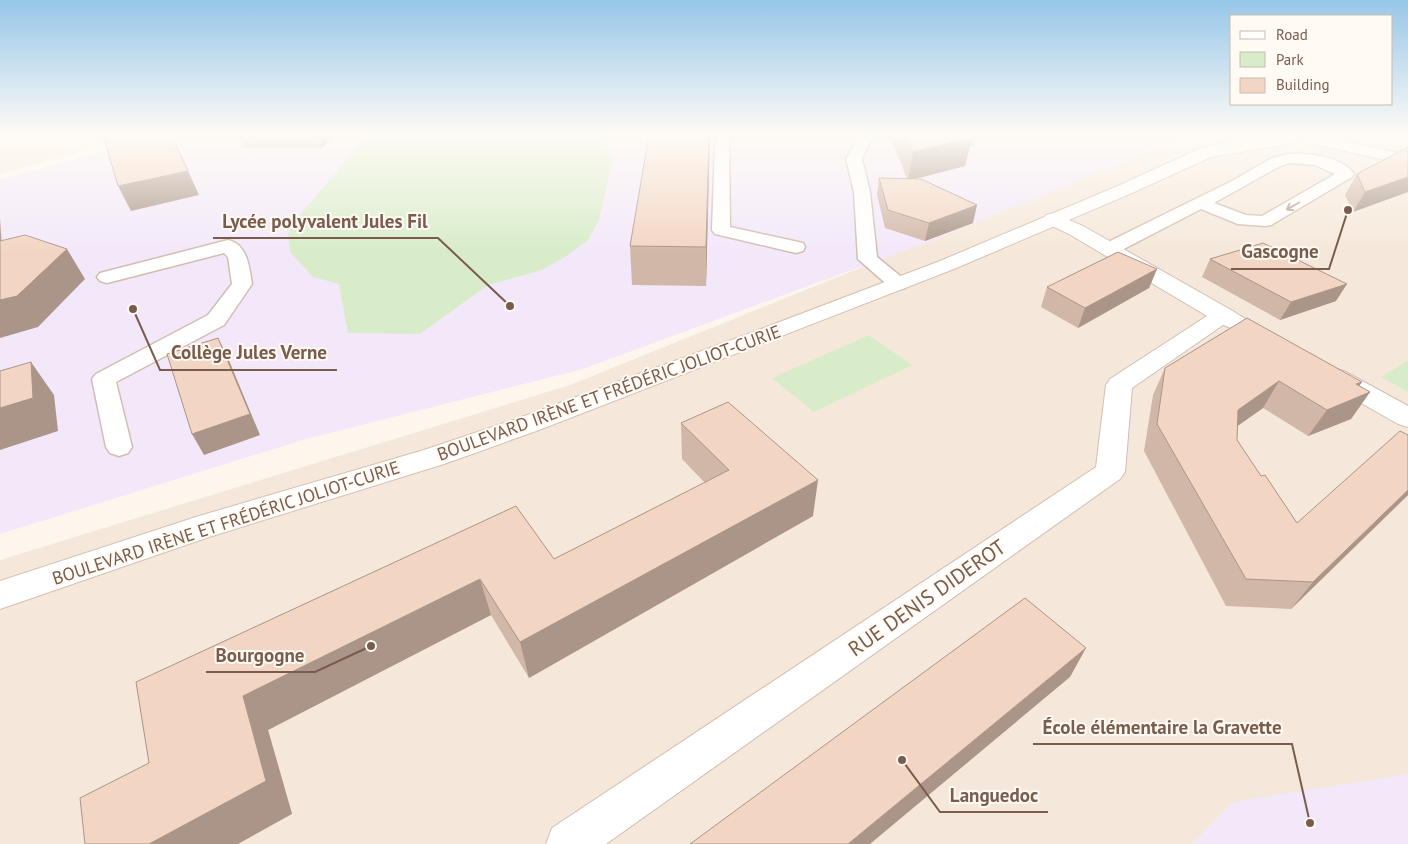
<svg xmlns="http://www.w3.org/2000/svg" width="1408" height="844" viewBox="0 0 1408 844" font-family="'PT Sans',sans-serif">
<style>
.residential{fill:#f5e8da}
.education{fill:#f3e8fa}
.green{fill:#d8ecc9}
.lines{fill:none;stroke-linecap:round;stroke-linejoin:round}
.lane-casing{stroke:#d1beb0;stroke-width:3}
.street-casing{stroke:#d1beb0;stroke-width:2}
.secondary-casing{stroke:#d6c0b0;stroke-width:2}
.lane{fill:#fff;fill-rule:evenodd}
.street{fill:#fff;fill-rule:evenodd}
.secondary{fill:#fff;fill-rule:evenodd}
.wall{fill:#d1b7a8}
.shaded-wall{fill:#aa9588}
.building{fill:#f3d5c3;stroke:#aa9588}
.oneway{stroke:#af9d94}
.labels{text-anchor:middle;stroke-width:4;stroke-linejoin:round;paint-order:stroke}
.street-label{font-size:18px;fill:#7a5c4d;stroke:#fffaf3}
.near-street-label{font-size:21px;fill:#7a5c4d;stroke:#fffaf3}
.leader{fill:none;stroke:#7a5c4d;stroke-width:2}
.callout-dot{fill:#7a5c4d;stroke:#fffaf3;stroke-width:2}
.callout-label{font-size:19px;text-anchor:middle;font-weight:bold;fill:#7a5c4d;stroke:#fffaf3;stroke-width:4;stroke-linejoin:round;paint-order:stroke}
</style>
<rect width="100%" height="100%" fill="#fdf6ec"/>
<!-- residential -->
<path class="residential" d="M0,135H136L0,174Z
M1173,135H1408V844H0V560L570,385L1174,141Z"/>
<!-- education -->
<path class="education" d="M149,135H1173L1175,141L928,242L583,369L306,439L0,534V180L99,153Z
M1408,774V844H1192L1233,802Z"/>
<!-- green -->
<path class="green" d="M368,135H383L377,143L399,135H591L604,142L613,158L599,220L588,240L568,255L542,270L488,285L420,334L348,333L339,284L313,277L290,252L288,235L294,222Z
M869,335L912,365L814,412L772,378Z
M1408,360V392L1381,377Z"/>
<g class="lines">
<!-- lane casing -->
<g class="lane-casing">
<path id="lane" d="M718,135H732L729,144L730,227L803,243L805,247L803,251L796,253L715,234L712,230L715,144Z
M859,135H873L862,159L870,192L877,257L905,280L908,284L905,288L898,290L891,288L858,259L854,192L846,159Z
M1289,154C1309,153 1341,156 1354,174L1352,177L1271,225L1265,226L1238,224L1201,209L1116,253L1109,255L1102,253L1100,249L1102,245L1232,181L1272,158ZM1289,163L1315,165L1335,174L1262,216L1246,215L1214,203L1278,167Z
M228,240C248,245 249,267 252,284L224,325L116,382L132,447L128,453L119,456L110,453L106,447L92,379L96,374L208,315L232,284L228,257L224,253L107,283L100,281L97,277L100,273Z"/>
</g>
<!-- street casing -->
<g class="street-casing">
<path id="street" d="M1053,213L1083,226L1231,310L1244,318L1248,323L1244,328L1236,330L1223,325L1132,388L1125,472L1120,479L606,844H546L552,828L1096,467L1106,385L1110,379L1207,316L1069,234L1046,223L1043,219L1046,215Z
M1335,369L1344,371L1408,406V427L1398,424L1326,383L1322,377L1326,371Z"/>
</g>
<!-- secondary casing -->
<g class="secondary-casing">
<path id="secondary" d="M1282,135L1294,136L1296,139L1294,142L1288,144L1211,157L1132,193L954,269L539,430L444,464L209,537L0,609V581L199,516L424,450L519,418L748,334L940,261L1120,185L1199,149L1224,143Z
M1315,135L1408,155V165L1309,143L1307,140L1309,137Z"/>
</g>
<!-- lane -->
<use href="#lane" class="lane"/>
<!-- street -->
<use href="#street" class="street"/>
<!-- secondary -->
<use href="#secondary" class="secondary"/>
</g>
<!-- wall -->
<path class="wall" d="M239,135H334L322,148H244Z
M710,135L706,286L632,285L630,246Z
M889,135H977L975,146H970L965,166L916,178L973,223L925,241L885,228L877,195L879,178H907Z
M1408,147L1353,212L1345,195L1357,174Z
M1210,259L1336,301L1280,320L1202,277Z
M1157,269L1149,288L1078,328L1041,307L1047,287Z
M1165,368L1359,386L1370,392L1351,419L1308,436L1263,408L1237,426V440L1261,476L1297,523L1408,435V495L1291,609L1226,606L1144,451L1153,395Z
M681,423L813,516L529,678L491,615L268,730L292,814L149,763L136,682L554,559L705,483L682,459Z"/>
<!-- shaded-wall -->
<path class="shaded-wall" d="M318,135H334L322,148Z
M709,135H710L706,286V247Z
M972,138L965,166L908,181L913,152Z
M188,171L199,195L131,211L118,186Z
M1408,177V192L1353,212L1365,192Z
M977,205L973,223L925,241L929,223Z
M0,218L4,275L0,270Z
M67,249L85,279L38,327L0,338V300Z
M1157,269L1149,288L1078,328L1085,308Z
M1347,284L1336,301L1280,320L1291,302Z
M218,338L228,358L260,435L204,455L192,434Z
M31,362L54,395L58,431L0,450V388Z
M1279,381L1263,408L1222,437L1238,410Z
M1362,382L1349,401L1370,392L1351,419L1308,436L1327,410L1356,384Z
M818,480L813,516L529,678L520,642Z
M1408,490V495L1291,609L1313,582Z
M480,579L491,615L268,730L292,814L238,844H149L243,696Z
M1086,648L1070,677L870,844H848Z"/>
<!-- building -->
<path class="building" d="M117,135H171L188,171L118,186L104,138Z
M649,135H709L706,247L630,246Z
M905,135H970L972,138L913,152Z
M1408,147V177L1365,192L1357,174Z
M879,178L921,179L977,205L929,223L888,210Z
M25,235L67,249L17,296L0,300V241Z
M1263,243L1347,284L1291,302L1210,259Z
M1118,252L1157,269L1085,308L1047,287Z
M1247,318L1362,382L1356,384L1370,392L1327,410L1279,381L1238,410L1237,440L1261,476L1265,475L1297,523L1400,431L1408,435V490L1313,582L1246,579L1157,424L1165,368Z
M218,338L250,414L192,434L167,354Z
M31,362L33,398L0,408V371Z
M728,402L818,480L520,642L480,579L243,696L266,781L149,844H85L80,798L149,763L136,682L516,506L554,559L729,470L681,423Z
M1025,598L1086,648L848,844H690Z"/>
<!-- one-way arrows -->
<defs><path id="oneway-shaft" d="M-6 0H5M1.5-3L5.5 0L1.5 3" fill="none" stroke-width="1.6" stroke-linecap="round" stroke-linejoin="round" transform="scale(1.25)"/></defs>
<use class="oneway" href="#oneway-shaft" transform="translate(1293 206) rotate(150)"/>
<!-- sky -->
<linearGradient id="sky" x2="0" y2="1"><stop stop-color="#97c7e8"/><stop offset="0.53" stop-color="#fefbf6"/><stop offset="1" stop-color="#fefbf6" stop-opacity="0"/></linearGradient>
<rect width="1408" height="253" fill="url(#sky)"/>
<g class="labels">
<!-- street labels -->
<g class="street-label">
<text transform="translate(609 393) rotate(-20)" y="6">BOULEVARD IRÈNE ET FRÉDÉRIC JOLIOT-CURIE</text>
<text transform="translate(226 523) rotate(-18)" y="6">BOULEVARD IRÈNE ET FRÉDÉRIC JOLIOT-CURIE</text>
</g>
<!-- near-street labels -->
<g class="near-street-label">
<text transform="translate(927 598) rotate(-35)" y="7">RUE DENIS DIDEROT</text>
</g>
</g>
<!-- callouts -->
<path class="leader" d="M510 306L438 238H213M1348 210L1329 269H1231M133 309L160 370H337M371 646L315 672H206M1310 823L1292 744H1033M902 760L940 812H1048"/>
<g class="callout-dot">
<circle cx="510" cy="306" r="5"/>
<circle cx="1348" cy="210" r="5"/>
<circle cx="133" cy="309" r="5"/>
<circle cx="371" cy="646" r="5"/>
<circle cx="1310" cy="823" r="5"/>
<circle cx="902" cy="760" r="5"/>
</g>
<g class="callout-label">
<text x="325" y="228">Lycée polyvalent Jules Fil</text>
<text x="1280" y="258">Gascogne</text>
<text x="249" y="359">Collège Jules Verne</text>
<text x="260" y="662">Bourgogne</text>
<text x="1162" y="734">École élémentaire la Gravette</text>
<text x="994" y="802">Languedoc</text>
</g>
<!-- legend -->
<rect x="1230" y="15" width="162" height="90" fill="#fffaf3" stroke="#cabbb1"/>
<rect x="1240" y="31" width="25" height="8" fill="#ffffff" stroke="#cabbb1"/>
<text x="1276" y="40" font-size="15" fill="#7a5c4d">Road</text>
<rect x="1240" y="52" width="25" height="15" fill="#d8ecc9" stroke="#cabbb1"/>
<text x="1276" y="65" font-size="15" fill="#7a5c4d">Park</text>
<rect x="1240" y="78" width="25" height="15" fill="#f3d5c3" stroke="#cabbb1"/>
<text x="1276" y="90" font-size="15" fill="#7a5c4d">Building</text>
</svg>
